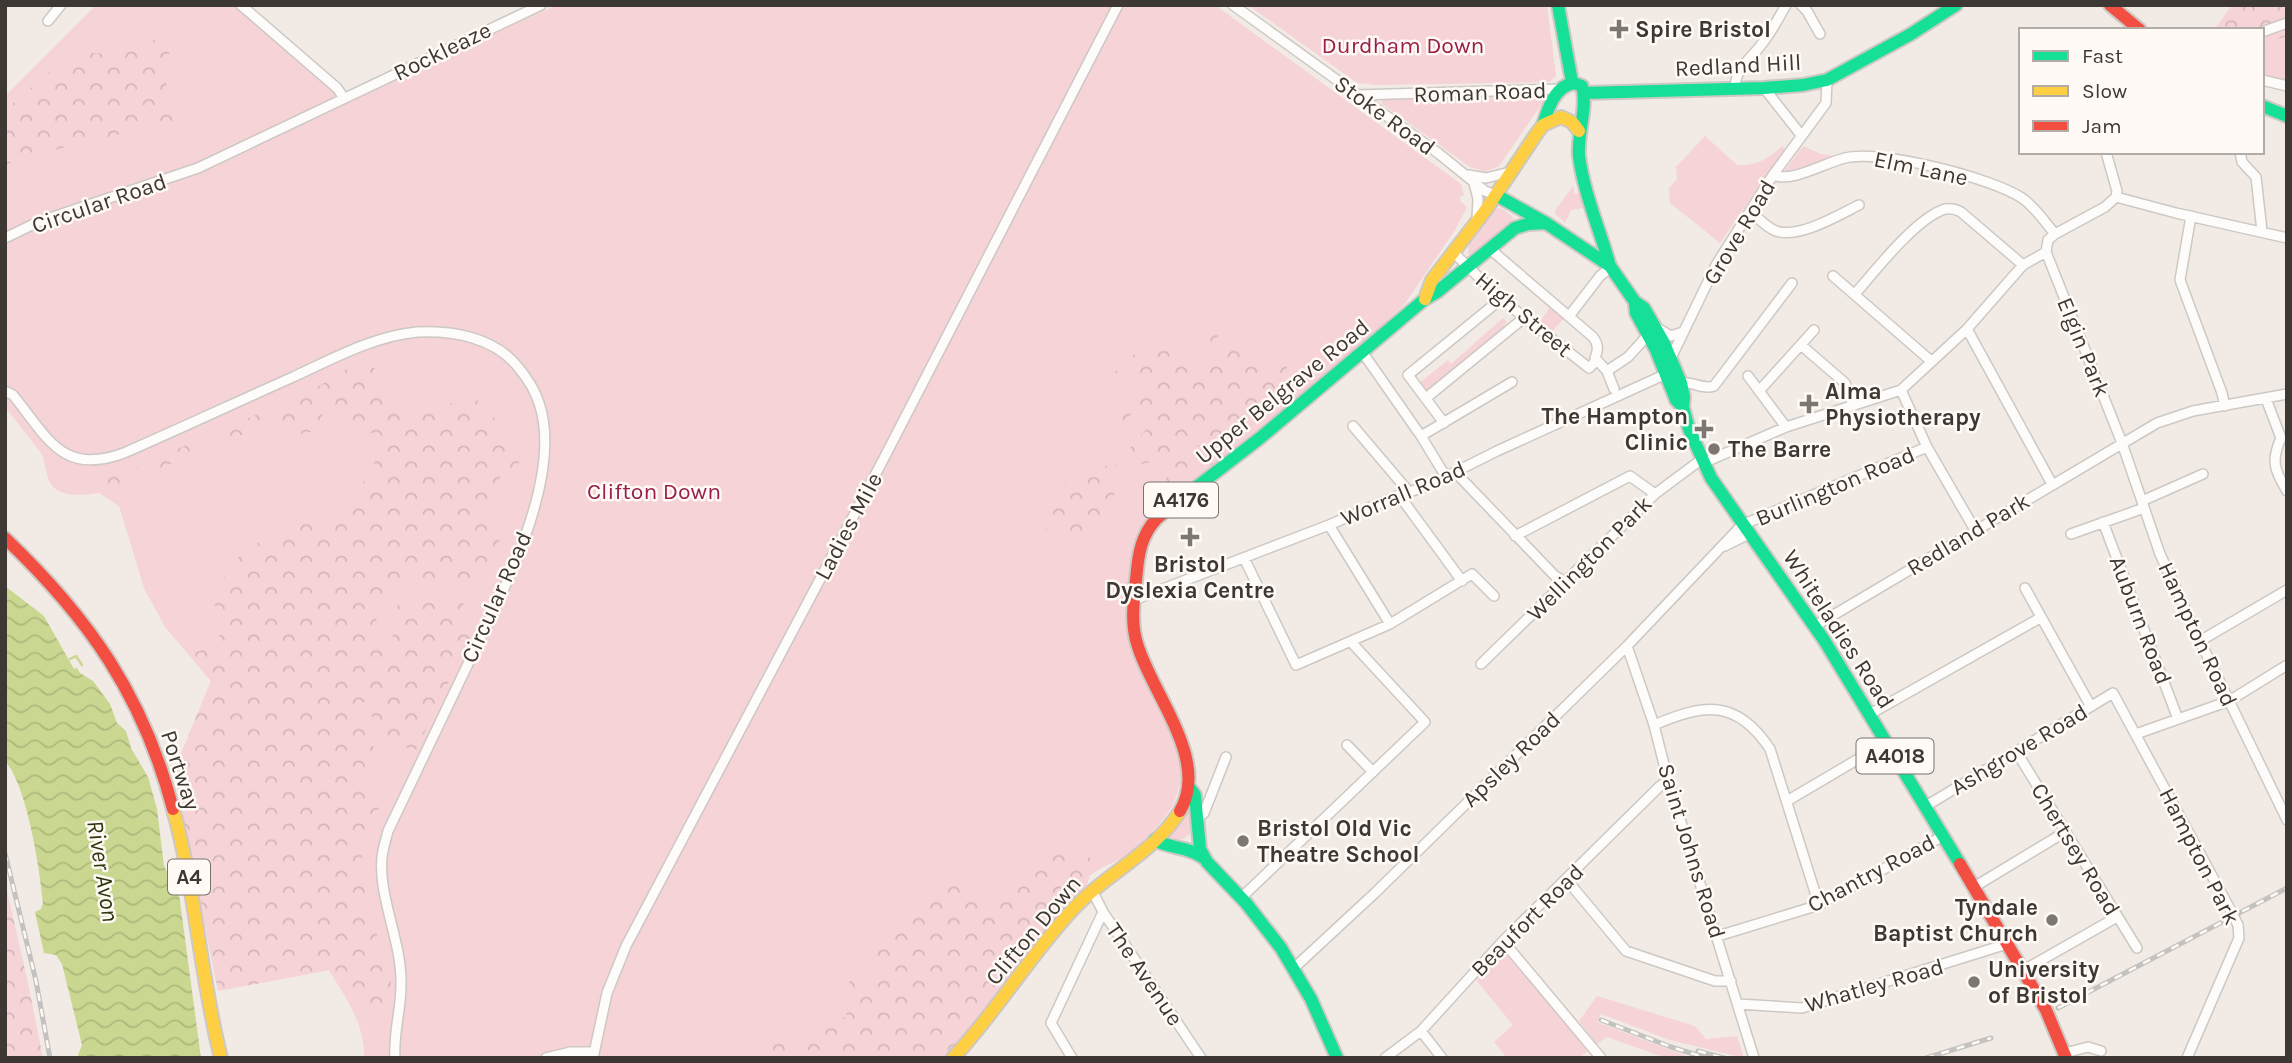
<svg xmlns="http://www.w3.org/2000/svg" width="2292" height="1063" viewBox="0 0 2292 1063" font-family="Karla,sans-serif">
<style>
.green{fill:#f5d3d7}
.forest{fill:url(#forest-crowns)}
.water{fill:url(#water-waves)}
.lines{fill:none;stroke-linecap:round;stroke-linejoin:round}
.stream{stroke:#c9d790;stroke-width:2.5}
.street-casing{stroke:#cdc8c3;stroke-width:12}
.fast-casing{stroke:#cdc8c3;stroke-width:16}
.slow-casing{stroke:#cdc8c3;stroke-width:16}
.jam-casing{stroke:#cdc8c3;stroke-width:16}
.street{stroke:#fdfcfb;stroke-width:9}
.fast{stroke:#16e098;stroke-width:12}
.slow{stroke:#ffcf43;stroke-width:12}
.jam{stroke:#f24e42;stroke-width:12}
.rail-casing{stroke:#c4c2c0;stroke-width:5}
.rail{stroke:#fffaf5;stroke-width:2.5;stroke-dasharray:8;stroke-linecap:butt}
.street-bridge-casing{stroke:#cdc8c3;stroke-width:12;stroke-linecap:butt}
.street-bridge{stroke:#fdfcfb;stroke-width:9}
.poi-dot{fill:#7c7771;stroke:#fffaf5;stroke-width:2.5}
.labels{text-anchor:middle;stroke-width:5;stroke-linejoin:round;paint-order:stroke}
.shield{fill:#fffaf5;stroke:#77726d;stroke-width:2}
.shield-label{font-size:21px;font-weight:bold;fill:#3d3833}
.poi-label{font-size:23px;font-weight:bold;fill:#3d3833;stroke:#fffaf5;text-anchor:start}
.park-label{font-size:23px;fill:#981f4b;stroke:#fffaf5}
.street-label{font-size:23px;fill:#3d3833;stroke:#fffaf5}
.water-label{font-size:24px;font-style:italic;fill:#2d350b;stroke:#fffaf5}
</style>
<defs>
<pattern id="forest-crowns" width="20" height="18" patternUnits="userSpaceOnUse" patternTransform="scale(1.75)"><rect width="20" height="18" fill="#f5d3d7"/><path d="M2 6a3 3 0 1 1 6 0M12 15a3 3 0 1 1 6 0" fill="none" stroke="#d3b6b9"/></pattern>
<pattern id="water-waves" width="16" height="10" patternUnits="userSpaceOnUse" patternTransform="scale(1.75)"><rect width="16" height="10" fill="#c9d790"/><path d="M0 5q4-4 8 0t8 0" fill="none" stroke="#aeb97d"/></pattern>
</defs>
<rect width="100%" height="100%" fill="#f2ebe5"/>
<!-- green -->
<path class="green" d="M96,5H235L349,102L429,62L557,5H1215L1461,184L1464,195L1460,197V201L1467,207L1455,230L1404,305L1319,383L1160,508C1139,525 1134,543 1130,569C1128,588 1122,613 1127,633C1141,689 1204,750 1171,808C1160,826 1139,847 1122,858C1111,864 1099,868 1089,876L1086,889L963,1040L943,1058H364C365,1024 346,998 329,970L218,991L174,771L211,681L165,627L144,588L119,506L99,493C84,495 56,499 49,480C45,471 46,462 41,453L5,407V96Z
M1248,5H1547L1556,76L1549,82L1376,85L1357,83Z
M2287,37V83L2262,78V42Z
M1537,95L1543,99V102L1499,166L1485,172L1470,167L1381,103L1383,98Z
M1705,136L1737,165C1757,166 1768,159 1782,146L1785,149L1720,243L1670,203L1669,188L1677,179L1676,167Z
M1803,146L1821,154L1835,156L1783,173Z
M1573,186L1575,194L1579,193L1584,208L1571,210L1565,223L1554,212Z
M1496,208L1503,209L1514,218L1475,253L1468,254L1469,243Z
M1550,307L1565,317L1552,332L1539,323Z
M1503,318L1507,322L1504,325L1506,329L1426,394L1418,384L1448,360L1451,364Z
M1190,805L1193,832L1180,841L1165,839Z
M1503,950L1588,1051L1579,1058H1507L1494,1042L1513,1025L1476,980Z
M1597,996L1695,1026L1706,1039L1737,1036L1744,1058L1670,1040L1601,1014L1597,1022L1691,1058H1666L1607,1037L1597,1044L1579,1021Z"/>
<!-- forest -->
<path class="forest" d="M2232,5H2287V37L2262,42V30H2214Z
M150,40L170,43L166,83L179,120L17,159L5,166V110L73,52L107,54Z
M1207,327L1219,330L1220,335L1199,351L1196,336Z
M1157,338L1166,340L1174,348L1159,374L1132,376L1117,391L1105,385C1111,373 1144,344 1157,338Z
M1233,338C1246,345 1254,358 1266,367L1274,359L1287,367V377L1291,383L1279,401L1256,409L1230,437L1209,446L1175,447L1161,460L1137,465L1128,471L1119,470L1116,464L1150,425L1137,410L1122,422L1113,421V410L1148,388L1185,351L1200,364L1223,350Z
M357,363H365L374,368L406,420H411L463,398L480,401L521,451L520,461L515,468L504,470L490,499L481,502L473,500L459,489L455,494L479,514L500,542C498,551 496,559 487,562L486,571L477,584L454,587L409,584L383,595L369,647L384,651L393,635L396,608L406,594C439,591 480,592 470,638L416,750L382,741L366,702L357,703L379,763L374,773L364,777L366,784L379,791V808L364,830L362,853L366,897L361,908L370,918L393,973L389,995L380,1006L354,1011L329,970L218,991L174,771L211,681L188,654L207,649L223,632V620L216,611L213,592L242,553L271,535L335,514L369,476L382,443L380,433C373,433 363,434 356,430C344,421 345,401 326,406L316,431L298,434L276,421L99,493L94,482L127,471L311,391Z
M1184,455L1213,463C1207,472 1197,476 1187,473L1185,481L1167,482L1165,474L1170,458Z
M1094,464L1107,466L1118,475C1116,488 1114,505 1105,515C1098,522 1092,522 1089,532L1078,534L1073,541L1047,532L1046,522L1054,509L1051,500C1061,476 1077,480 1094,464Z
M1062,844L1085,853L1100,868L1089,876L1086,889L1079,897L1061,898L1041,921L1031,941L1011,965L988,1005L954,1046L938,1058H762V1048L780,1041L808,1037L846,1016L849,1004L838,996L851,980L882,971L849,948L903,930L948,875L988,915L1032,871L1046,861Z
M5,882L28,983L43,1058H5Z"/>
<!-- water -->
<path class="water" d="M5,586L44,616L74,669L77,668L80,673L93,681L110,704L117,723L126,731L131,748L148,777L157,809L164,866L179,894L201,1058H77L82,1045L62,964L56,955L44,953L35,912L41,909L43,903C40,870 27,785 5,761Z"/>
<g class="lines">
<!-- stream -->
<path class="stream" d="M70,659L76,656L82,665"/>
<!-- street casing -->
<g class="street-casing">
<path id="street" d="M241,5L337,88L344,98
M1233,5L1438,153L1485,191L1496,195
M1801,5L1807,11L1820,34
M48,21L61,5
M2262,32L2287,23
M2262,80L2287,86
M1764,88L1801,135
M1735,89C1735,68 1750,60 1761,45C1771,33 1778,19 1786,5
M1357,95L1561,89
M2106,152L2117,191L2116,197
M2240,152L2242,162L2256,177L2262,231
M1468,175L1486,178L1510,172
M1773,175C1792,183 1824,163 1845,158C1880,149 1992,178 2022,198C2035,207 2045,222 2055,234
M1474,183L1478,199L1477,219
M2116,197L2105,207L2055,234L2048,240L2046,252L2122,443L2160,554L2200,641L2287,820
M2116,197L2176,213L2287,238
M1750,211C1758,218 1767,228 1776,231C1799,239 1839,215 1859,205
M2191,216L2180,280L2222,393L2225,406
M5,238L38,222L198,168L541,5
M1490,249L1593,337C1599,345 1598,350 1595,358L1607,371L1614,389
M1453,252L1501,299L1584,364L1589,368L1596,361
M1833,276L1931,361
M1855,294C1875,271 1916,218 1945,209C1951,208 1956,209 1961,212L2023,265
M1570,315L1600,276L1611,267
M1657,328L1671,336L1683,332
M1967,329L2052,484
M1801,345L1845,383L1853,406
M1363,353L1421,436L1446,477
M1671,358L1716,265L1773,175L1826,103L1827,80
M1607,371L1628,357L1648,335
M1748,376L1786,427
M1681,383C1692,381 1703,390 1714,386L1792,283
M1901,390L1927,447L1975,530
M5,391L13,395C48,438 62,476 124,453C181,428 237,402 293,377C332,359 374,336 417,332C453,330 495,338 518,367C527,378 535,390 539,403C565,479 498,601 466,668C440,722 414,776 388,831C386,839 383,848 382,857C378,896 401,940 401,981C402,1007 393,1032 395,1058
M1759,391L1814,330
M1426,398L1525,317
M2266,399L2281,438
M1444,423L1408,375L1501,299
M1353,426L1409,492
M1421,436L1512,382
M2281,438C2271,460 2274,470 2287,491
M1703,463L1786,427L1901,390L1967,329L2023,265L2046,252
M1455,472L1555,576L1564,581
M1399,495L1462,581
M2142,501L2203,474
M2103,522L2178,719
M1329,525L1390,624
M2071,534L2144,508
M1515,536L1630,476L1655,494
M1725,546L1749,534
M1244,558L1296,665L1390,624L1472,574L1494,596
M2025,588L2090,705
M1134,600L1329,525L1399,495L1425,487L1497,451L1666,374
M1815,626L2157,423L2193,411L2287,394
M2200,641L2287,590
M1627,646L1654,725L1668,780L1754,1058
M1481,664L1655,494L1702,459
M1870,714L2040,618
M1654,725C1704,704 1736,698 1770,749L1819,905
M2136,734L2229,701L2287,665
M1347,745L1373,772
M2016,751L2137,948
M1787,801L1887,742
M1926,806L2113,693L2231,911
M1197,818L1204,813L1226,757
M1566,879L1626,951L1715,981H1731
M1974,887L2065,832
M1092,890L1103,912L1201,1058
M1241,898L1425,722L1351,642
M1718,936L1819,905L1943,836
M1503,941L1601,1058
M1294,968L1376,892L1627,646L1742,525L1927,447
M2022,971L2117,917
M1738,1004L1802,1008L2007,944
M1421,1031L1442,1058
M2065,1053L2088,1047L2101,1051
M546,1058L571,1052H594
M593,1058L607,993L626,946L882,462L1118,5
M1072,1058L1051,1023L1103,912
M1385,1058L1421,1031L1503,941L1660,786L1668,780
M2187,1058L2239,938L2238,925"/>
</g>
<!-- fast casing -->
<g class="fast-casing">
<path id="fast" d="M1558,5L1572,82
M1584,93L1764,88L1803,85L1827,80L1911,34L1956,5
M2262,106L2287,116
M1543,125C1548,108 1555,86 1574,83L1582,86C1588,108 1577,133 1579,156C1584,194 1600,230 1610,266
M1496,195L1546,223L1610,266L1635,302L1644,308L1664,343L1681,383L1684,397L1683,407L1689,429L1711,478L1824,640L1960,864
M1635,304L1636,313L1656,350L1676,400L1681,405
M1163,513L1260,438L1425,299L1437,292L1515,228L1528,224L1546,223
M1189,787L1195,795L1200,849L1207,862L1246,903L1281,948L1311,999L1337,1058
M1155,840C1170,849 1187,846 1202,857"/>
</g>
<!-- slow casing -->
<g class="slow-casing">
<path id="slow" d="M1425,299L1432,280L1485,211L1537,133L1543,125L1561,117L1572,122L1579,131
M173,809C196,891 200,976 221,1058
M953,1058C997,1011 1030,955 1074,908C1106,874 1156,851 1180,811"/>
</g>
<!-- jam casing -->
<g class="jam-casing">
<path id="jam" d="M2110,5L2140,30
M1163,513C1144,528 1139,548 1137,570C1135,593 1130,617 1136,640C1149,691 1211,759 1180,811
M5,538C89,618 143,695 173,809
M1960,864L2046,1010L2066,1058"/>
</g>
<!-- street -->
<use href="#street" class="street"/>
<!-- fast -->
<use href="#fast" class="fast"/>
<!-- slow -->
<use href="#slow" class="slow"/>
<!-- jam -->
<use href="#jam" class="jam"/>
<!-- rail casing -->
<g class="rail-casing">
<path id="rail" d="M5,853L36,981L50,1058
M2058,1008L2287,888
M1601,1020L1671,1047L1707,1058
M1698,1051L1724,1058
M1926,1058L1991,1038"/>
</g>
<!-- rail -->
<use href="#rail" class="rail"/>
<!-- street-bridge casing -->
<g class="street-bridge-casing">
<path id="street-bridge" d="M2231,911L2238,925"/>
</g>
<!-- street-bridge -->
<use href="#street-bridge" class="street-bridge"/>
</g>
<!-- markers -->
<g class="poi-dot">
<path d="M1615.5 18.5h7v7h7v7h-7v7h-7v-7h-7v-7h7z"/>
<path d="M1805.5 393.5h7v7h7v7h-7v7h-7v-7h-7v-7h7z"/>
<path d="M1700.5 418.5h7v7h7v7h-7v7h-7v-7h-7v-7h7z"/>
<circle cx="1714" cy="449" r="7"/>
<path d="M1186.5 526.5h7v7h7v7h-7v7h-7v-7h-7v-7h7z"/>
<circle cx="1243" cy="841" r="7"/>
<circle cx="2052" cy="920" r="7"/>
<circle cx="1974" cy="982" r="7"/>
</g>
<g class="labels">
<!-- shield labels -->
<g class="shield">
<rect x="1144" y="482.5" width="74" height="35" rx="5"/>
<rect x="1856.5" y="738.5" width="77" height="35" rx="5"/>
<rect x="168" y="859.5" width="42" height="35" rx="5"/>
</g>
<g class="shield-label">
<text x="1181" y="507">A4176</text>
<text x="1895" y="763">A4018</text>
<text x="189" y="884">A4</text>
</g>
<!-- poi labels -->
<g class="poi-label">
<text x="1635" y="37">Spire Bristol</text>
<text x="1825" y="399">Alma<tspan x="1825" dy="26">Physiotherapy</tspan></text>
<text x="1688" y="424" text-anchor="end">The Hampton<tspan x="1688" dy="26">Clinic</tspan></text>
<text x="1728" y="457">The Barre</text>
<text x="1190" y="572" text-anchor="middle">Bristol<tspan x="1190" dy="26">Dyslexia Centre</tspan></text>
<text x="1257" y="836">Bristol Old Vic<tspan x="1257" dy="26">Theatre School</tspan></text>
<text x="2038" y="915" text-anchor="end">Tyndale<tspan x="2038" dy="26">Baptist Church</tspan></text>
<text x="1988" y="977">University<tspan x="1988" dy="26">of Bristol</tspan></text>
</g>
<!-- park labels -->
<g class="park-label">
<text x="1403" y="53">Durdham Down</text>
<text x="654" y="499">Clifton Down</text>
</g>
<!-- street labels -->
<g class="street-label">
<text transform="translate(442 51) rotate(-26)" y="8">Rockleaze</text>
<text transform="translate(1738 65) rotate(-3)" y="8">Redland Hill</text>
<text transform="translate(1480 92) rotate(-2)" y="8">Roman Road</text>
<text transform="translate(1385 115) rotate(36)" y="8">Stoke Road</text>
<text transform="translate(1921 168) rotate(12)" y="8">Elm Lane</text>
<text transform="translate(99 203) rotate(-19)" y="8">Circular Road</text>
<text transform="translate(1739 232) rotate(-59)" y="8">Grove Road</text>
<text transform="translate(1524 314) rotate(40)" y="8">High Street</text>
<text transform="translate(2084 347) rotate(68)" y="8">Elgin Park</text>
<text transform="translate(1282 391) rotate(-39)" y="8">Upper Belgrave Road</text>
<text transform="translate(1835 486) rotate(-23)" y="8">Burlington Road</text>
<text transform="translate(1403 493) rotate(-23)" y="8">Worrall Road</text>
<text transform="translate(848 526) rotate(-62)" y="8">Ladies Mile</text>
<text transform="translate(1968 534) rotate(-31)" y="8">Redland Park</text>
<text transform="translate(1589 558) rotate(-45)" y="8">Wellington Park</text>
<text transform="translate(496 597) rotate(-66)" y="8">Circular Road</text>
<text transform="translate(2141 620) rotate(69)" y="8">Auburn Road</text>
<text transform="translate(1839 629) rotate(57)" y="8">Whiteladies Road</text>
<text transform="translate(2198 634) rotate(65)" y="8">Hampton Road</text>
<text transform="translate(2019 749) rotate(-31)" y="8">Ashgrove Road</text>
<text transform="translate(1511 759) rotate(-44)" y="8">Apsley Road</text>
<text transform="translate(181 770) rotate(72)" y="8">Portway</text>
<text transform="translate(2076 849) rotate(59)" y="8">Chertsey Road</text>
<text transform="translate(1692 851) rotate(73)" y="8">Saint Johns Road</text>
<text transform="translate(2200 856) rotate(63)" y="8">Hampton Park</text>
<text transform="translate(1871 873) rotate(-28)" y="8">Chantry Road</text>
<text transform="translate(1527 920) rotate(-45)" y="8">Beaufort Road</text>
<text transform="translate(1033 930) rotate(-50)" y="8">Clifton Down</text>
<text transform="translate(1145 974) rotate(56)" y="8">The Avenue</text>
<text transform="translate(1874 985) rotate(-16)" y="8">Whatley Road</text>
</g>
<!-- water labels -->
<g class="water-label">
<text transform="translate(103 871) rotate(81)" y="8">River Avon</text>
</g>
</g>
<!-- border -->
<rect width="2292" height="1063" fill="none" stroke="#3d3833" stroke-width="14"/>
<!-- legend -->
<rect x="2019" y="28" width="245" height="126" fill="#fffaf5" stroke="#b1aca7" stroke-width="2"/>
<rect x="2033" y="51" width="35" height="10" fill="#16e098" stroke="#b1aca7" stroke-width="2"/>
<text x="2082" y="63" font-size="21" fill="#3d3833">Fast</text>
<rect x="2033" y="86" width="35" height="10" fill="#ffcf43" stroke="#b1aca7" stroke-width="2"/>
<text x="2082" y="98" font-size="21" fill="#3d3833">Slow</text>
<rect x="2033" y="121" width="35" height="10" fill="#f24e42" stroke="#b1aca7" stroke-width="2"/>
<text x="2082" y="133" font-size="21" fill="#3d3833">Jam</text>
</svg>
